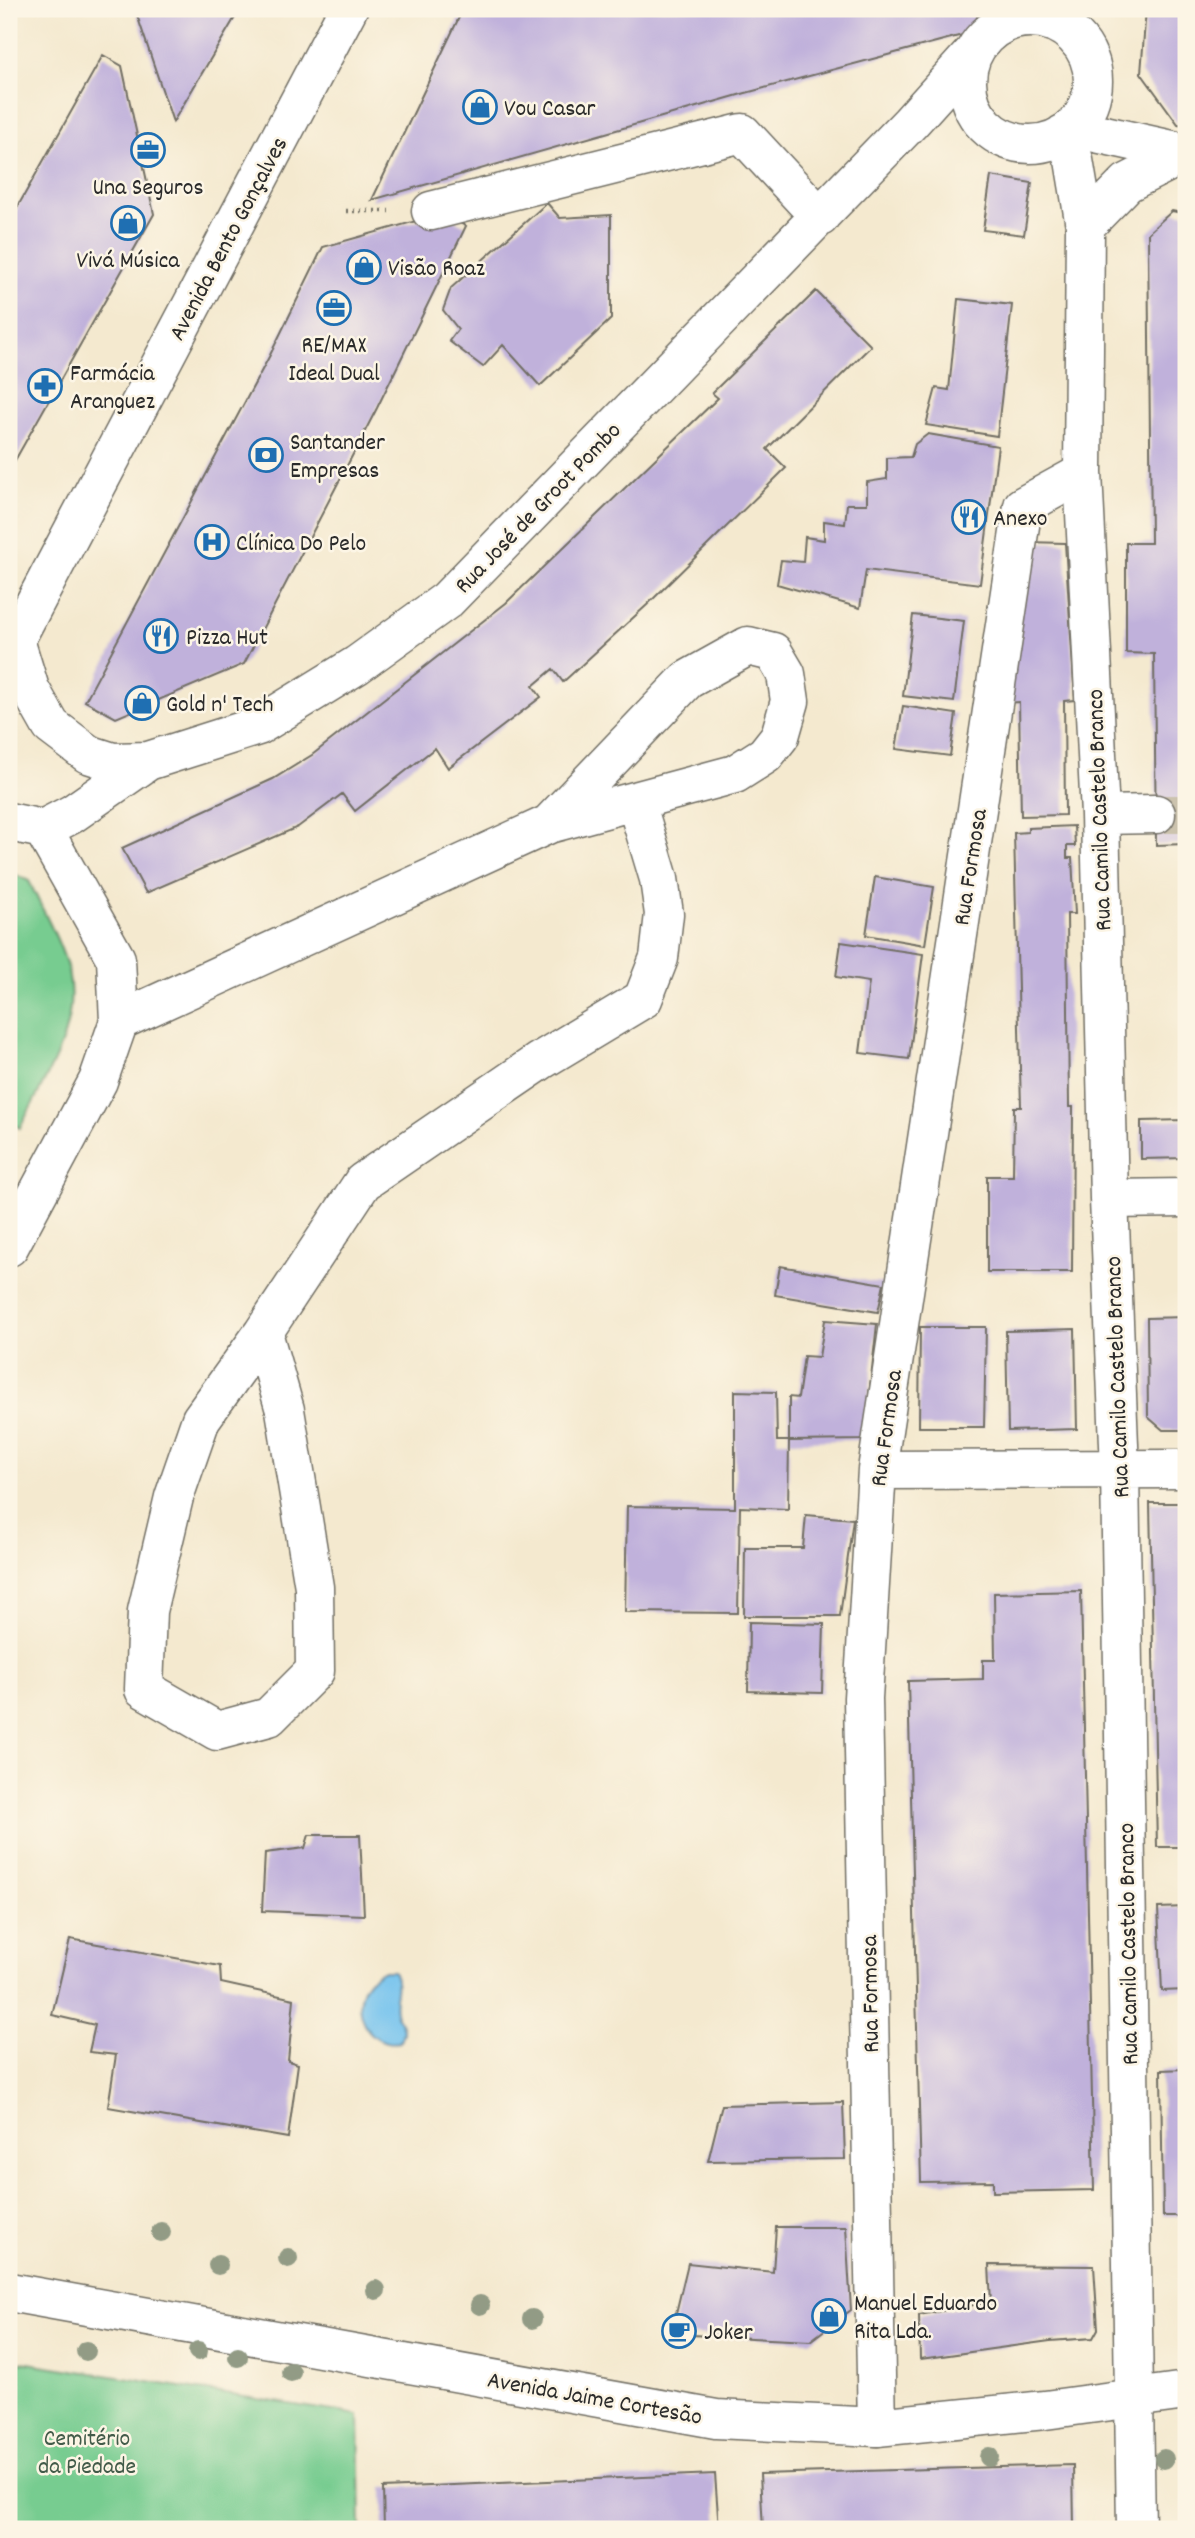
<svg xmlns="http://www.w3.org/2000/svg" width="1195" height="2538" viewBox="0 0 1195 2538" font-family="Dekko,sans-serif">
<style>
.green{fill:#77cc90;stroke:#517c5e;stroke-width:2}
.water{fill:#73c2ee;stroke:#4f768c;stroke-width:2}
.building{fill:#c0b1db}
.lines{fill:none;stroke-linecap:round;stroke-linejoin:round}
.minor-tunnel{stroke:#ccc3ae;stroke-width:38;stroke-dasharray:38 19;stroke-linecap:butt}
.minor-casing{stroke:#716e64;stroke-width:41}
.major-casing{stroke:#716e64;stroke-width:41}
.path{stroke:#716e64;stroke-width:4.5;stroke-dasharray:2 5;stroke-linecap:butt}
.minor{stroke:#fff;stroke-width:38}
.major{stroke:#fff;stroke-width:38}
.tree{fill:#929b85}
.labels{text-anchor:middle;stroke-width:5;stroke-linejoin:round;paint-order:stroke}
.poi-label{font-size:24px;fill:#2b2b2b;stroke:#fcf5e5;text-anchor:start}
.street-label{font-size:24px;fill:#2b2b2b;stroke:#fcf5e5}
.park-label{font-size:24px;fill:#425b49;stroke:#fcf5e5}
</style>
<rect width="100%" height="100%" fill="#fcf5e5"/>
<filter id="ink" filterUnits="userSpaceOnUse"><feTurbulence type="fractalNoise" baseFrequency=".0143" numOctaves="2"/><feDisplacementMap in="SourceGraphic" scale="14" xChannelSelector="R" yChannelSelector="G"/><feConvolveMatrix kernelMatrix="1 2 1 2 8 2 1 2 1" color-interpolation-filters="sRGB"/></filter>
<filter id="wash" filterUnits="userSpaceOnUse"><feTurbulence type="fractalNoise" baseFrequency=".00686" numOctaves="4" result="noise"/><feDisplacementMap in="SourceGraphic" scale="28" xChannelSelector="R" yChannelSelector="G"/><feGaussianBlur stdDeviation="1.57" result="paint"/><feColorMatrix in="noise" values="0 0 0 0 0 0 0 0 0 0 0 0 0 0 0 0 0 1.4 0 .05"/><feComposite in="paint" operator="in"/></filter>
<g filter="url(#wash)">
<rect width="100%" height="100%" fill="#f4e9cf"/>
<!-- green -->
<path class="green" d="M16,875L29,881C41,907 62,944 68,971C81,1028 44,1079 20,1128L9,1122V876Z
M9,2360L359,2415L361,2529H9Z"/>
<!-- water -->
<path class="water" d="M382,1971H393C402,1988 390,2000 396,2015C399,2021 403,2023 403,2031C403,2034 401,2038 400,2042C367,2048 347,2006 368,1981C371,1977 378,1974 382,1971Z"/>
<g id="blocks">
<!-- building -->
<path class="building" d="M135,9H240L173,122Z
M463,9H975L981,30L742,94L372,200Z
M1146,9H1186V125L1178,124L1141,73Z
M103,55L122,66L154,214L9,471V222Z
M991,176L1032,183L1024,235L983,230Z
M547,203L560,218L611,215V319L540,386L503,345L483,367L449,341L458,329L443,310L451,288Z
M1172,211L1186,214V844L1156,845L1154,654L1126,653V543H1151L1148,233Z
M441,214L466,226L377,408L244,664L116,718L85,701L270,355L323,247Z
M816,291L871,346L767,449L786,468L647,605L563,682L553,669L533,686L541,697L448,768L435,748L355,811L342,794L298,827L146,893L122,848L273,779L312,755L506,603L718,398L712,393Z
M958,299L1012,305L997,436L926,425L936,388L949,390Z
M928,434L998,446L980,584L866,570L860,608L777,584L781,560L803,562L805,537L824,540V521L845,524L847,504H867V482L887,479V458L911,457L915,444Z
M1026,542L1065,543L1075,700L1064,701L1065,815L1021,816L1019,702L1004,703Z
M913,615L964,621L954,702L903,696Z
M903,706L956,714L950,756L896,749Z
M1074,826L1075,846H1067V858H1072L1075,914H1067L1069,1107H1073L1072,1272H987V1176H1013L1014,1107H1021L1014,833L1028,832V828Z
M875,877L934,887L925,945L866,935Z
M841,942L923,954L909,1059L860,1053L869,982L836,977Z
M1186,1120V1158L1141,1159V1121Z
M780,1266L884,1284L878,1312L775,1295Z
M1186,1317V1430H1163L1148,1417L1147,1318Z
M825,1320L877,1324L864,1440L789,1441V1397L798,1398L804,1356L819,1357Z
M920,1327H986L984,1427H919Z
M1075,1329L1077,1429L1008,1431L1006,1331Z
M735,1391L776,1392L777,1441H789L788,1509L740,1507L738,1613L625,1612L627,1506L735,1508Z
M1150,1503H1186V1847H1157Z
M806,1515L853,1519L840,1616H744L745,1548H803Z
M1081,1591L1094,2190L993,2192V2181L921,2182L908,1681L983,1679V1660H995L994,1593Z
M749,1622L824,1624L822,1693L748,1691Z
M309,1835H360L364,1915L262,1911L265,1853L305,1848Z
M1186,1907V1990L1162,1991L1158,1908Z
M70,1939L220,1966L221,1983L294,1999L288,2061L298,2064L288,2138L108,2107L116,2055L89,2052L95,2025L52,2015Z
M1186,2069V2216H1163L1161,2070Z
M843,2102L845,2159L708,2161L722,2105Z
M776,2227H846L851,2310L810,2341L671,2334L688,2263L773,2272Z
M989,2265L1094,2266L1098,2329L1093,2338L1050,2341L920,2359L919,2315L991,2302Z
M1073,2465L1074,2529H763L760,2474Z
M715,2474L719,2529H384L383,2488Z"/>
</g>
</g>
<g filter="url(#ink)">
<use href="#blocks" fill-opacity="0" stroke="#716e64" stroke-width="2"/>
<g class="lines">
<!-- minor-tunnel -->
<path class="minor-tunnel" d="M1156,814H1186"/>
<!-- minor casing -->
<g class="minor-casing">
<path id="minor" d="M967 81a63 63 0 1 1 126 0a63 63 0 1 1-126 0Z
M1073,128L1186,153
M1063,134L1074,160L1085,226L1083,473L1100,815L1109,1199L1120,1469L1136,2529
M431,211L742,133L820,217
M1085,226L1127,183L1186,153
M15,640L30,689L51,726L88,754L113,762L148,761
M1100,815L1156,814
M9,822L43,829L72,814L148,761L258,726L357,665L447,600L910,123L974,52
M119,1021L549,824L735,774L765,755L780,736L790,701L786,674L773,652L748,646L687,680L549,824
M1109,1199L1186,1198
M9,1247L98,1081L119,1021L116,959L43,829
M263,1333L201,1419L174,1497L147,1611L144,1689L217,1731L269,1717L315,1671L314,1587L285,1410L263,1333L363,1182L540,1061L643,999L659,958L664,914L659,879L636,802
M877,1470L1186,1469
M877,2427L863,1698L877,1470L1023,506L1083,473"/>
</g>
<!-- major casing -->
<g class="major-casing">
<path id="major" d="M9,652L348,9
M9,2292L716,2419L877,2427L1045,2410L1186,2391"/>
</g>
<!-- path -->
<path class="path" d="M346,211H389
M9,1134L18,1139"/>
<!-- minor -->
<use href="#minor" class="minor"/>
<!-- major -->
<use href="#major" class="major"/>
</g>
<!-- trees -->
<g class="tree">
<circle cx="161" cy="2232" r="10"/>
<circle cx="288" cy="2258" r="10"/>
<circle cx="218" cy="2265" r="10"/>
<circle cx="376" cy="2290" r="10"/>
<circle cx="480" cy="2305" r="10"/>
<circle cx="532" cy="2319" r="10"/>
<circle cx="86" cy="2351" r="10"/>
<circle cx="198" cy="2351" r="10"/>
<circle cx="238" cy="2357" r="10"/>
<circle cx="291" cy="2372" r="10"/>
<circle cx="989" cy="2457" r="10"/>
<circle cx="1164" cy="2459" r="10"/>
</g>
</g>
<!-- icons -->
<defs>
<g id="shop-ring" transform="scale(1.75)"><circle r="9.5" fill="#fcf5e5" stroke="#1f6fb2" stroke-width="1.5"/><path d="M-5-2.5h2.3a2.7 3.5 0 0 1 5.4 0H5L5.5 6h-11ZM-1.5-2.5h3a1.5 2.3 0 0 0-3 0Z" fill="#1f6fb2"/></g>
<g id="office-ring" transform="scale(1.75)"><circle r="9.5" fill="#fcf5e5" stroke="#1f6fb2" stroke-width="1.5"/><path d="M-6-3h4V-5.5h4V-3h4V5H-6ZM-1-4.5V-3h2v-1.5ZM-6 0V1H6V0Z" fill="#1f6fb2"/></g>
<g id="pharmacy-ring" transform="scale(1.75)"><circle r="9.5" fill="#fcf5e5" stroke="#1f6fb2" stroke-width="1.5"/><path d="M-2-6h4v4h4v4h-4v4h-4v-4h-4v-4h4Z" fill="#1f6fb2"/></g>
<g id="bank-ring" transform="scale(1.75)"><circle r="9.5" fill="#fcf5e5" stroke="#1f6fb2" stroke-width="1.5"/><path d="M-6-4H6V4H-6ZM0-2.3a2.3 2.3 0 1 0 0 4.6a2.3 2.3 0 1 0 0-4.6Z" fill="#1f6fb2"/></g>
<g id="restaurant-ring" transform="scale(1.75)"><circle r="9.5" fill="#fcf5e5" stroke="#1f6fb2" stroke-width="1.5"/><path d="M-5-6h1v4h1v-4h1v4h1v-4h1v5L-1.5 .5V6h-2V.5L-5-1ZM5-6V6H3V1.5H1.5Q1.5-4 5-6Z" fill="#1f6fb2"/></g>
<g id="hospital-ring" transform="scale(1.75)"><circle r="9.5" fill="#fcf5e5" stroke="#1f6fb2" stroke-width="1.5"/><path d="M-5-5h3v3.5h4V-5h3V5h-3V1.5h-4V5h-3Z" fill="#1f6fb2"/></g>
<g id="cafe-ring" transform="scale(1.75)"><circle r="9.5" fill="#fcf5e5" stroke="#1f6fb2" stroke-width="1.5"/><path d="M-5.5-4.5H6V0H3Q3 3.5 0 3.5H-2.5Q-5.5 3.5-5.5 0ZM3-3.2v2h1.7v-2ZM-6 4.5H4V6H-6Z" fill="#1f6fb2"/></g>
</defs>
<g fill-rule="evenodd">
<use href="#shop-ring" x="480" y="107"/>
<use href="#office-ring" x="148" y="150"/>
<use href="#shop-ring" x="128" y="223"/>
<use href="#shop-ring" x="364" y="267"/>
<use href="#office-ring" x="334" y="308"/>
<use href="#pharmacy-ring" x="45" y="386"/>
<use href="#bank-ring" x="266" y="455"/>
<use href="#restaurant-ring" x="969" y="517"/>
<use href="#hospital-ring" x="212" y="542"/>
<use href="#restaurant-ring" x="161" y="636"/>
<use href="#shop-ring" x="142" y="703"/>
<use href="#shop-ring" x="829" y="2316"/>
<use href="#cafe-ring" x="679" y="2331"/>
</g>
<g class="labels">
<!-- poi labels -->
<g class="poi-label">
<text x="504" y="115">Vou Casar</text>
<text x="148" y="194" text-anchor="middle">Una Seguros</text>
<text x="128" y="267" text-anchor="middle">Vivá Música</text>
<text x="388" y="275">Visão Roaz</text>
<text x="334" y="352" text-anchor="middle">RE/MAX<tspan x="334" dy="28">Ideal Dual</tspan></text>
<text x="70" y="380">Farmácia<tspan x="70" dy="28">Aranguez</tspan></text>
<text x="290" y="449">Santander<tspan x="290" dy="28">Empresas</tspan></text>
<text x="993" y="525">Anexo</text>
<text x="236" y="550">Clínica Do Pelo</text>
<text x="186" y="644">Pizza Hut</text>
<text x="166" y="711">Gold n' Tech</text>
<text x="854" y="2310">Manuel Eduardo<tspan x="854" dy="28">Rita Lda.</tspan></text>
<text x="704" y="2339">Joker</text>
</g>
<!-- street labels -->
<g class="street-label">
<text transform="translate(227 238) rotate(-62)" y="8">Avenida Bento Gonçalves</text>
<text transform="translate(537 507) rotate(-46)" y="8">Rua José de Groot Pombo</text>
<text transform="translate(1098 810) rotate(-92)" y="8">Rua Camilo Castelo Branco</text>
<text transform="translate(969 867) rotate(-81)" y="8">Rua Formosa</text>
<text transform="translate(1116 1377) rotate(-92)" y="8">Rua Camilo Castelo Branco</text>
<text transform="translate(885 1428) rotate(-82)" y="8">Rua Formosa</text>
<text transform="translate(1127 1944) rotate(-91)" y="8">Rua Camilo Castelo Branco</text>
<text transform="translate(869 1994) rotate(-91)" y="8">Rua Formosa</text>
<text transform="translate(595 2397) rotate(10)" y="8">Avenida Jaime Cortesão</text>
</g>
<!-- park labels -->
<g class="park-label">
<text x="87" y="2445">Cemitério<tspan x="87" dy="28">da Piedade</tspan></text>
</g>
</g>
<!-- margin -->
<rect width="1195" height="2538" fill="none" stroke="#fcf5e5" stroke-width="35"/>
</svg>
